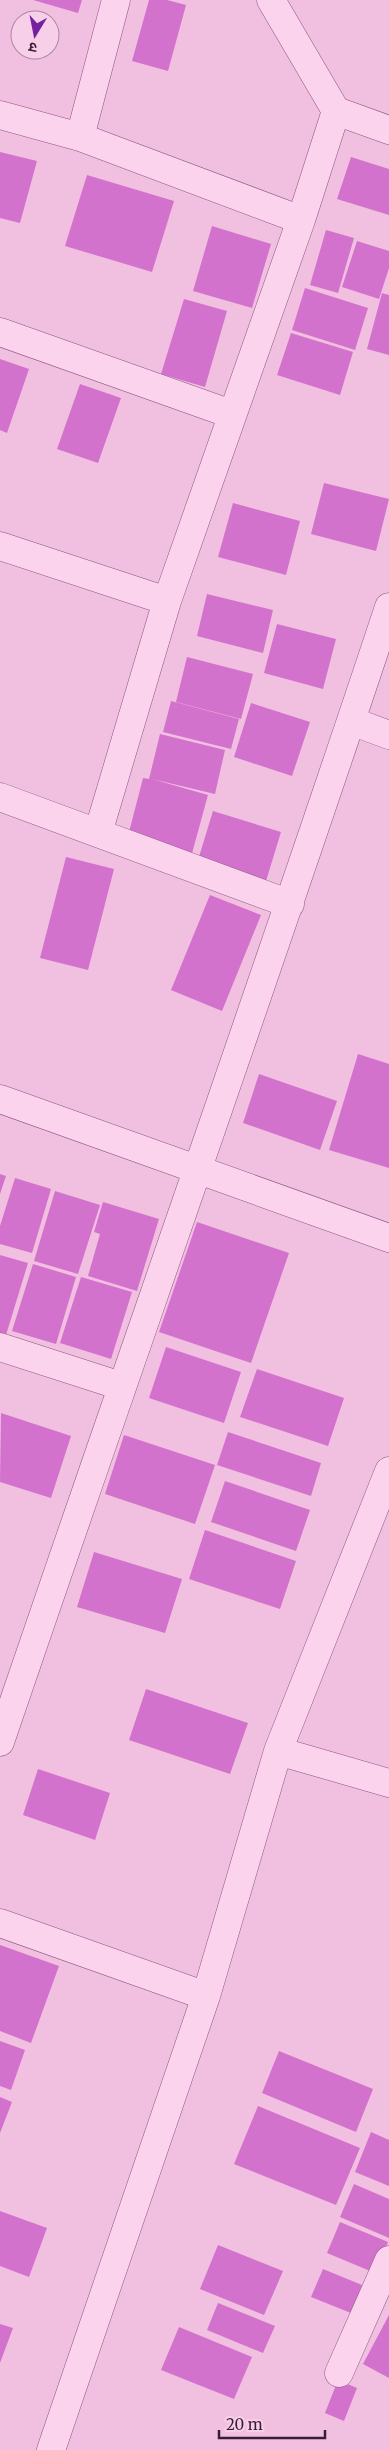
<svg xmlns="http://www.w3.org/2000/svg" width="389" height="2450" viewBox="0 0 389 2450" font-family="Merriweather,'Noto Sans Devanagari',serif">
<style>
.building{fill:#d372cc}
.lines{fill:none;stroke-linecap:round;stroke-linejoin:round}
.street-casing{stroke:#8c5682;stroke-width:29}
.street{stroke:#fbd3ed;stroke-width:28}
</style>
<rect width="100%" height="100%" fill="#f1bfe0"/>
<!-- building -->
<path class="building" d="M33,0H82L78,13Z
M149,0H167L186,5L168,71L132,61Z
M0,152L37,161L20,223L0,218Z
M351,157L389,169V215L337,199Z
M87,175L174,201L152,272L65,246Z
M212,226L271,244L252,308L193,291Z
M326,230L354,238L338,293L310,285Z
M357,241L389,251V268L379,299L342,287Z
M305,288L368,308L355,350L292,330Z
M382,293L389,295V355L367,349Z
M184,299L227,311L205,387L161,374Z
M291,333L353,352L340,395L277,375Z
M0,359L29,369L7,433L0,430Z
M80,384L121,398L98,463L57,449Z
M324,483L389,499L376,551L311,534Z
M233,503L300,521L286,575L218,557Z
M207,594L273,610L263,653L197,636Z
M277,624L336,639L323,689L264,673Z
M187,657L253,674L241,719L176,702Z
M171,701L239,719L231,749L163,732Z
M251,703L310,722L292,776L234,757Z
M160,734L225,750L215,794L152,779L208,795L191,857L127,840L143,778L149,779Z
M213,811L281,832L266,881L198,860Z
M66,857L114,869L88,970L40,958Z
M210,895L261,915L222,1011L171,990Z
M358,1054L389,1064V1168L329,1150Z
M259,1074L337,1101L320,1150L243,1123Z
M0,1174L6,1176L0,1194Z
M15,1178L51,1189L32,1253L0,1244V1226Z
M55,1191L100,1205L78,1274L34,1261Z
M103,1202L159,1219L137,1291L88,1276L100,1234L94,1232Z
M197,1222L289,1253L251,1363L159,1332Z
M0,1255L28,1263L6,1335L0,1333Z
M33,1264L76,1277L56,1344L12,1331Z
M81,1277L132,1292L111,1359L60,1343Z
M166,1347L241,1372L224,1423L149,1398Z
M257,1369L344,1398L328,1446L240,1417Z
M1,1413L71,1436L51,1498L0,1482Z
M228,1432L321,1463L311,1496L217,1465Z
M124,1435L215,1465L195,1524L105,1494Z
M225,1481L310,1510L296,1551L211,1522Z
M205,1530L296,1561L280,1609L189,1579Z
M94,1552L182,1579L165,1633L77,1607Z
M146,1689L248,1723L230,1774L129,1740Z
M38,1769L110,1793L95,1840L23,1815Z
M0,1945L59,1966L31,2043L0,2031Z
M0,2041L25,2050L11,2090L0,2086Z
M279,2051L373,2089L356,2132L262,2093Z
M0,2097L12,2102L0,2133Z
M258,2106L360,2148L336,2205L234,2164Z
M371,2132L389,2140V2186L355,2172Z
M354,2184L389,2199V2238L340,2217Z
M0,2211L47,2228L29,2277L0,2266Z
M340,2222L388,2242L375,2273L327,2253Z
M218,2245L283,2271L264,2315L200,2289Z
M323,2269L362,2285L351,2313L311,2297Z
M218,2303L275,2326L263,2353L207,2330Z
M389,2315V2378L363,2364Z
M0,2324L13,2328L0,2363Z
M179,2327L252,2357L234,2399L161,2370Z
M338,2380L357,2388L344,2421L325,2413Z"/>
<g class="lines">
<!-- street casing -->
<g class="street-casing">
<path id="street" d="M336,111L389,130
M0,115L80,137L301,220
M80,137L116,0
M0,332L231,414
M0,546L167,601
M351,721L389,735
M0,797L290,904
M98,833L167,601L301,220L336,111L271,0
M0,1099L389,1238
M0,1347L121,1386
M0,1742C129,1363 263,987 389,607
M278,1751L389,1783
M0,1923L206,1996
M339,2373L389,2260
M51,2450L206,1996L278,1751L389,1471"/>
</g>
<!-- street -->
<use href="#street" class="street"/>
</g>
<!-- north arrow -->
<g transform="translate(35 35) rotate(190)"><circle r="24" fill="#f8cfe9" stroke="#ac87a1"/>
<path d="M0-4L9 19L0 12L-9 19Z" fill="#7321a0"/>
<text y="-8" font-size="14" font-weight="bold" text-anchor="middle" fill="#3a1c36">उ</text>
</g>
<!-- scale -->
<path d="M219 2430v8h106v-8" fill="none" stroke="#3a1c36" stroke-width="2.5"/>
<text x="226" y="2430" font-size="15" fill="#3a1c36" stroke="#f8cfe9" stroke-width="4" paint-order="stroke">20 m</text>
</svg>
